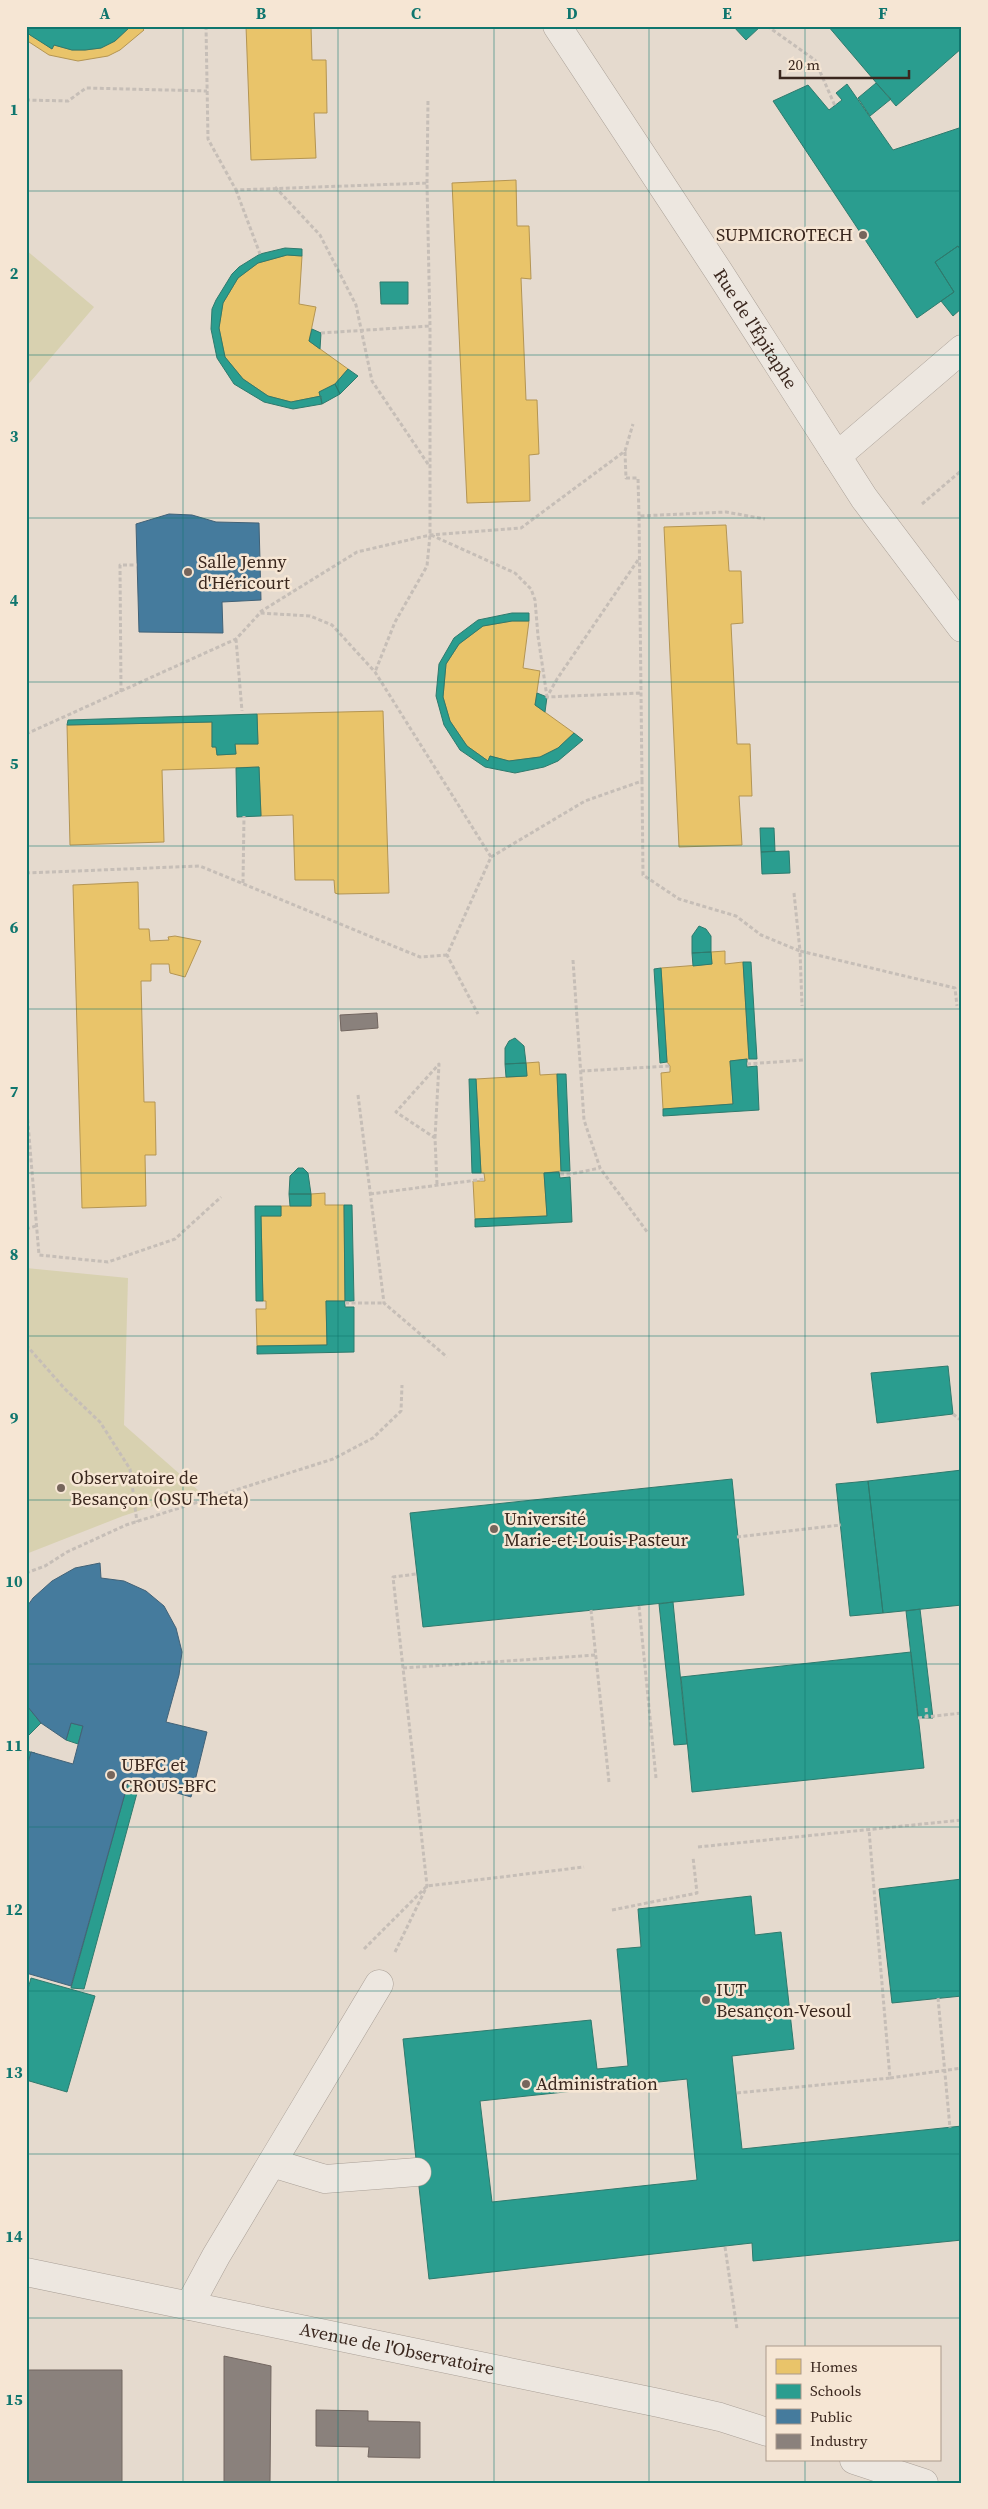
<svg xmlns="http://www.w3.org/2000/svg" width="988" height="2509" viewBox="0 0 988 2509" font-family="'Source Serif 4',serif">
<style>
.green{fill:#d8d1b0}
.homes{fill:#e9c46a;stroke:#b49553}
.schools{fill:#2a9d8f;stroke:#2f7a6d;fill-rule:evenodd}
.public{fill:#457b9d;stroke:#426277}
.industry{fill:#8a817c;stroke:#726660}
.lines{fill:none;stroke-linecap:round;stroke-linejoin:round}
.minor-casing{stroke:#aaa097;stroke-width:29}
.path{stroke:#c6beb7;stroke-width:3;stroke-dasharray:4 2.5;stroke-linecap:butt}
.minor{stroke:#ede7e0;stroke-width:28}
.grid{fill:none;stroke:#0f766e;stroke-width:1;stroke-opacity:0.55}
.poi-dot{fill:#76665c;stroke:#f6e6d4;stroke-width:2}
.labels{text-anchor:middle;stroke-width:5;stroke-linejoin:round;paint-order:stroke}
.poi-label{font-size:18px;fill:#3a271e;stroke:#f6e6d4;text-anchor:start}
.street-label{font-size:18px;fill:#3a271e;stroke:#f6e6d4}
.neatline{fill:none;stroke:#0f766e;stroke-width:2}
.grid-label{font-size:16px;text-anchor:middle;font-weight:bold;fill:#0f766e}
</style>
<rect width="100%" height="100%" fill="#e5dace"/>
<!-- green -->
<path class="green" d="M26,250L94,307L26,387Z
M26,1268L128,1278L124,1425L199,1491L123,1516L26,1554Z"/>
<!-- homes -->
<path class="homes" d="M131,26H140L144,30L120,50L108,56L78,61L49,55L26,40V31L52,49L54,45L72,50H85L101,48L115,41Z
M246,26H311L312,60H326L327,113H314L316,158L251,160Z
M516,180L517,226H529L531,279L521,278L526,400H537L539,454L529,455L530,501L467,503L452,183Z
M287,255L302,256L299,304L316,307L309,341L348,369L335,384L319,392L321,396L291,402L268,396L243,379L225,357L219,328L223,303L238,278L258,263Z
M726,525L729,571H741L743,623L731,624L737,744H750L752,796H739L742,845L679,847L664,527Z
M512,621H529L523,668L540,671L535,705L574,733L558,748L540,757L509,761L490,756L488,761L467,746L450,721L443,697L446,664L459,644L483,626Z
M383,711L389,893L338,894L335,893L334,880H295L293,815L261,816L259,767L162,770L164,842L70,845L67,725L212,722V747H216L217,755L236,754L235,744H258L257,714Z
M138,882L139,929H149L150,941L169,940L168,937L175,936L201,941L185,977L170,973L169,964H151V981H141L144,1102H155L156,1155H145L146,1206L82,1208L73,885Z
M725,951V964L743,962L749,1059L730,1061L733,1104L663,1109L661,1073L670,1072V1066L667,1062L661,968L712,964L711,952Z
M539,1062L540,1075L557,1074L561,1171L544,1173L547,1216L475,1219L473,1181H485L484,1173H481L476,1079L527,1076L526,1063Z
M325,1193V1205H344L345,1301H326L327,1345L257,1346L256,1309H266V1301H263L261,1216H281V1206H311V1194Z"/>
<!-- schools -->
<path class="schools" d="M26,26H131L115,41L101,48L85,50H72L54,45L52,49L30,35L26,31Z
M733,26H761L746,40Z
M828,26H962V48L896,106Z
M876,83L891,99L870,116L858,98Z
M847,84L893,150L962,127V252L958,246L935,262L954,292L917,318L773,101L808,85L829,110L842,100L836,93Z
M958,246L962,252V308L953,316L941,301L954,292L935,262Z
M285,248L302,249V256L287,255L258,263L238,278L223,303L219,328L225,357L243,379L268,396L291,402L321,396L322,404L293,409L264,402L234,384L217,358L211,329L212,309L216,300L232,274L239,267L260,254Z
M380,282H408V304H381Z
M312,329L321,333L320,349L309,341Z
M348,369L358,376L340,394L335,384Z
M335,384L340,394L322,404L319,392Z
M512,613H529V621H512L483,626L459,644L446,664L443,697L450,721L467,746L488,761L490,756L509,761L540,757L558,748L574,733L583,740L558,761L544,767L515,773L485,767L460,750L444,725L436,696L439,664L454,638L478,620Z
M537,693L547,697L545,712L535,705Z
M257,714L258,744H235L236,754L217,755L216,747H212V722L67,725L68,720Z
M259,767L261,816L237,817L236,768Z
M760,828H774L775,851L761,852Z
M789,851L790,873L762,874L761,852Z
M699,926L706,929L711,936V952L692,953V936Z
M711,952L712,964L693,966L692,953Z
M743,962H751L757,1059H749Z
M661,968L667,1062L660,1063L654,969Z
M515,1038L524,1046L526,1063L505,1064V1048L509,1041Z
M747,1059V1067L757,1066L759,1110L663,1116V1109L733,1104L730,1061Z
M526,1063L527,1076L506,1077L505,1064Z
M557,1074H566L570,1171H561Z
M469,1079H476L481,1173H472Z
M298,1168H303L308,1173L311,1194H289L290,1176Z
M559,1172L560,1178L570,1177L572,1222L475,1227V1219L547,1216L544,1173Z
M289,1194H311V1206H290Z
M344,1205H352L354,1301H345Z
M255,1206H281V1216H261L263,1301H256Z
M326,1301H345V1307H354V1352L257,1354V1346L327,1345Z
M948,1366L953,1414L877,1423L871,1373Z
M962,1470V1605L883,1613L868,1481Z
M732,1479L744,1595L423,1627L410,1513Z
M868,1481L883,1613L850,1616L836,1484Z
M673,1602L687,1744L674,1745L659,1604Z
M920,1609L933,1718H918L906,1611Z
M911,1652L924,1768L692,1792L681,1677Z
M28,1707L41,1723L26,1738V1708Z
M71,1723L83,1726L78,1744L66,1740Z
M26,1751L35,1753L26,1784Z
M129,1779L140,1782L84,1989L71,1988Z
M962,1879V1996L892,2003L879,1889Z
M751,1896L755,1935L781,1932L794,2049L732,2056L742,2149L962,2126V2240L753,2261L752,2243L429,2279L403,2039L591,2020L597,2069L628,2066L617,1949L641,1947L638,1909ZM687,2079L697,2180L492,2202L480,2101Z
M31,1978L95,1996L67,2092L26,2080V1996Z"/>
<!-- public -->
<path class="public" d="M169,514L192,515L216,522L259,523L261,600L222,602L223,633L139,632L136,524Z
M100,1563L101,1578L124,1581L146,1591L164,1606L176,1628L182,1652L179,1675L166,1722L207,1732L191,1797L129,1779L71,1986L26,1973V1771L31,1752L73,1764L83,1726L71,1723L66,1740L41,1723L28,1707L26,1708V1608L33,1598L52,1581L75,1568Z"/>
<!-- industry -->
<path class="industry" d="M377,1013L378,1028L341,1031L340,1015Z
M224,2356L271,2366L270,2483H224Z
M26,2370H122V2483H26Z
M316,2410L368,2411V2421L420,2422V2458L368,2457L369,2447L316,2446Z"/>
<g class="lines">
<!-- minor casing -->
<g class="minor-casing">
<g id="minor">
<path id="s1" d="M557,26L719,272L864,498L962,628"/>
<path d="M837,456L962,349"/>
<path d="M272,2163L325,2179L417,2172"/>
<path id="s2" d="M26,2272L659,2403L720,2417L767,2432"/>
<path d="M189,2306L216,2256L379,1984"/>
<path d="M854,2460L924,2483"/>
</g>
</g>
<!-- path -->
<path class="path" d="M206,26L208,139L236,190L427,183L430,326V535L427,566L395,622L375,672
M767,26L815,60L835,106
M26,100L68,101L86,88L207,91
M427,183L428,100
M275,187L320,235L356,305L372,381L430,467
M236,190L260,254
M321,333L430,326
M625,452L626,478H638L639,516
M922,504L962,470
M431,535L515,573L531,589L535,600L538,636L547,697
M638,560L557,679L547,697L642,693
M260,612L357,552L430,535L521,528L625,451L633,424
M236,639L242,711
M121,692L120,565H137
M26,734L236,639L260,613L310,616L332,625L375,672L491,857L447,955L478,1014
M642,781L639,516L726,512L765,519
M491,857L585,801L642,781L643,875L679,899L736,916L761,935L800,951L802,1006
M26,873L200,866L420,957L447,955
M243,883L244,816
M794,893L800,951L955,988L957,1006
M573,960L584,1120L600,1168L648,1233
M747,1064L804,1060
M581,1071L670,1066
M358,1095L384,1303L447,1357
M26,1100L39,1255L108,1262L175,1239L221,1197
M435,1138L439,1064L396,1112L435,1138L437,1184
M560,1174H571L600,1168
M370,1194L485,1179
M26,1229L36,1226
M345,1303H384
M26,1345L65,1389L100,1422L130,1469L137,1522
M953,1414L962,1421
M737,1537L841,1525
M26,1573L45,1566L67,1552L126,1525L333,1459L373,1438L401,1411L402,1385
M639,1606L656,1778
M591,1610L609,1782
M403,1668L596,1655
M926,1708L927,1718
M918,1718L962,1713
M698,1847L962,1820
M612,1910L697,1893L693,1857
M364,1949L427,1886L584,1867
M395,1952L427,1886L393,1577L416,1574
M938,1998L950,2128
M890,2078L962,2068
M737,2093L890,2078L869,1830
M725,2247L737,2329"/>
<!-- minor -->
<use href="#minor" class="minor"/>
</g>
<!-- grid -->
<path class="grid" d="M183,26V2483M338,26V2483M494,26V2483M649,26V2483M805,26V2348M26,191H962M26,355H962M26,518H962M26,682H962M26,846H962M26,1009H962M26,1173H962M26,1336H962M26,1500H962M26,1664H962M26,1827H962M26,1991H962M26,2154H962M26,2318H962M805,2460V2483"/>
<!-- markers -->
<g class="poi-dot">
<circle cx="863" cy="235" r="5"/>
<circle cx="188" cy="572" r="5"/>
<circle cx="61" cy="1488" r="5"/>
<circle cx="494" cy="1529" r="5"/>
<circle cx="111" cy="1775" r="5"/>
<circle cx="706" cy="2000" r="5"/>
<circle cx="526" cy="2084" r="5"/>
</g>
<g class="labels">
<!-- poi labels -->
<g class="poi-label">
<text x="853" y="241" text-anchor="end">SUPMICROTECH</text>
<text x="198" y="568">Salle Jenny<tspan x="198" dy="21">d'Héricourt</tspan></text>
<text x="71" y="1484">Observatoire de<tspan x="71" dy="21">Besançon (OSU Theta)</tspan></text>
<text x="504" y="1525">Université<tspan x="504" dy="21">Marie-et-Louis-Pasteur</tspan></text>
<text x="121" y="1771">UBFC et<tspan x="121" dy="21">CROUS-BFC</tspan></text>
<text x="716" y="1996">IUT<tspan x="716" dy="21">Besançon-Vesoul</tspan></text>
<text x="536" y="2090">Administration</text>
</g>
<!-- street labels -->
<g class="street-label">
<text dy="6" stroke="none"><textPath href="#s1" startOffset="362">Rue de l'Épitaphe</textPath></text>
<text dy="6" stroke="none"><textPath href="#s2" startOffset="379">Avenue de l'Observatoire</textPath></text>
</g>
</g>
<!-- border -->
<rect width="988" height="2509" fill="none" stroke="#f6e6d4" stroke-width="55"/>
<!-- legend -->
<rect x="766" y="2346" width="175" height="115" fill="#f6e6d4" stroke="#ab9a8b"/>
<rect x="776" y="2359" width="25" height="15" fill="#e9c46a" stroke="#ab9a8b"/>
<text x="810" y="2372" font-size="15" fill="#3a271e">Homes</text>
<rect x="776" y="2384" width="25" height="15" fill="#2a9d8f" stroke="#ab9a8b"/>
<text x="810" y="2396" font-size="15" fill="#3a271e">Schools</text>
<rect x="776" y="2409" width="25" height="15" fill="#457b9d" stroke="#ab9a8b"/>
<text x="810" y="2422" font-size="15" fill="#3a271e">Public</text>
<rect x="776" y="2434" width="25" height="15" fill="#8a817c" stroke="#ab9a8b"/>
<text x="810" y="2446" font-size="15" fill="#3a271e">Industry</text>
<!-- scale -->
<path d="M780 70v8h129v-8" fill="none" stroke="#3a271e" stroke-width="2.5"/>
<text x="788" y="70" font-size="15" fill="#3a271e" stroke="#f6e6d4" stroke-width="4" paint-order="stroke">20 m</text>
<rect x="28" y="28" width="932" height="2454" class="neatline"/>
<g class="grid-label">
<text x="105" y="19">A</text>
<text x="261" y="19">B</text>
<text x="416" y="19">C</text>
<text x="572" y="19">D</text>
<text x="727" y="19">E</text>
<text x="883" y="19">F</text>
<text x="14" y="115">1</text>
<text x="14" y="279">2</text>
<text x="14" y="442">3</text>
<text x="14" y="606">4</text>
<text x="14" y="769">5</text>
<text x="14" y="933">6</text>
<text x="14" y="1097">7</text>
<text x="14" y="1260">8</text>
<text x="14" y="1424">9</text>
<text x="14" y="1587">10</text>
<text x="14" y="1751">11</text>
<text x="14" y="1915">12</text>
<text x="14" y="2078">13</text>
<text x="14" y="2242">14</text>
<text x="14" y="2405">15</text>
</g>
</svg>
